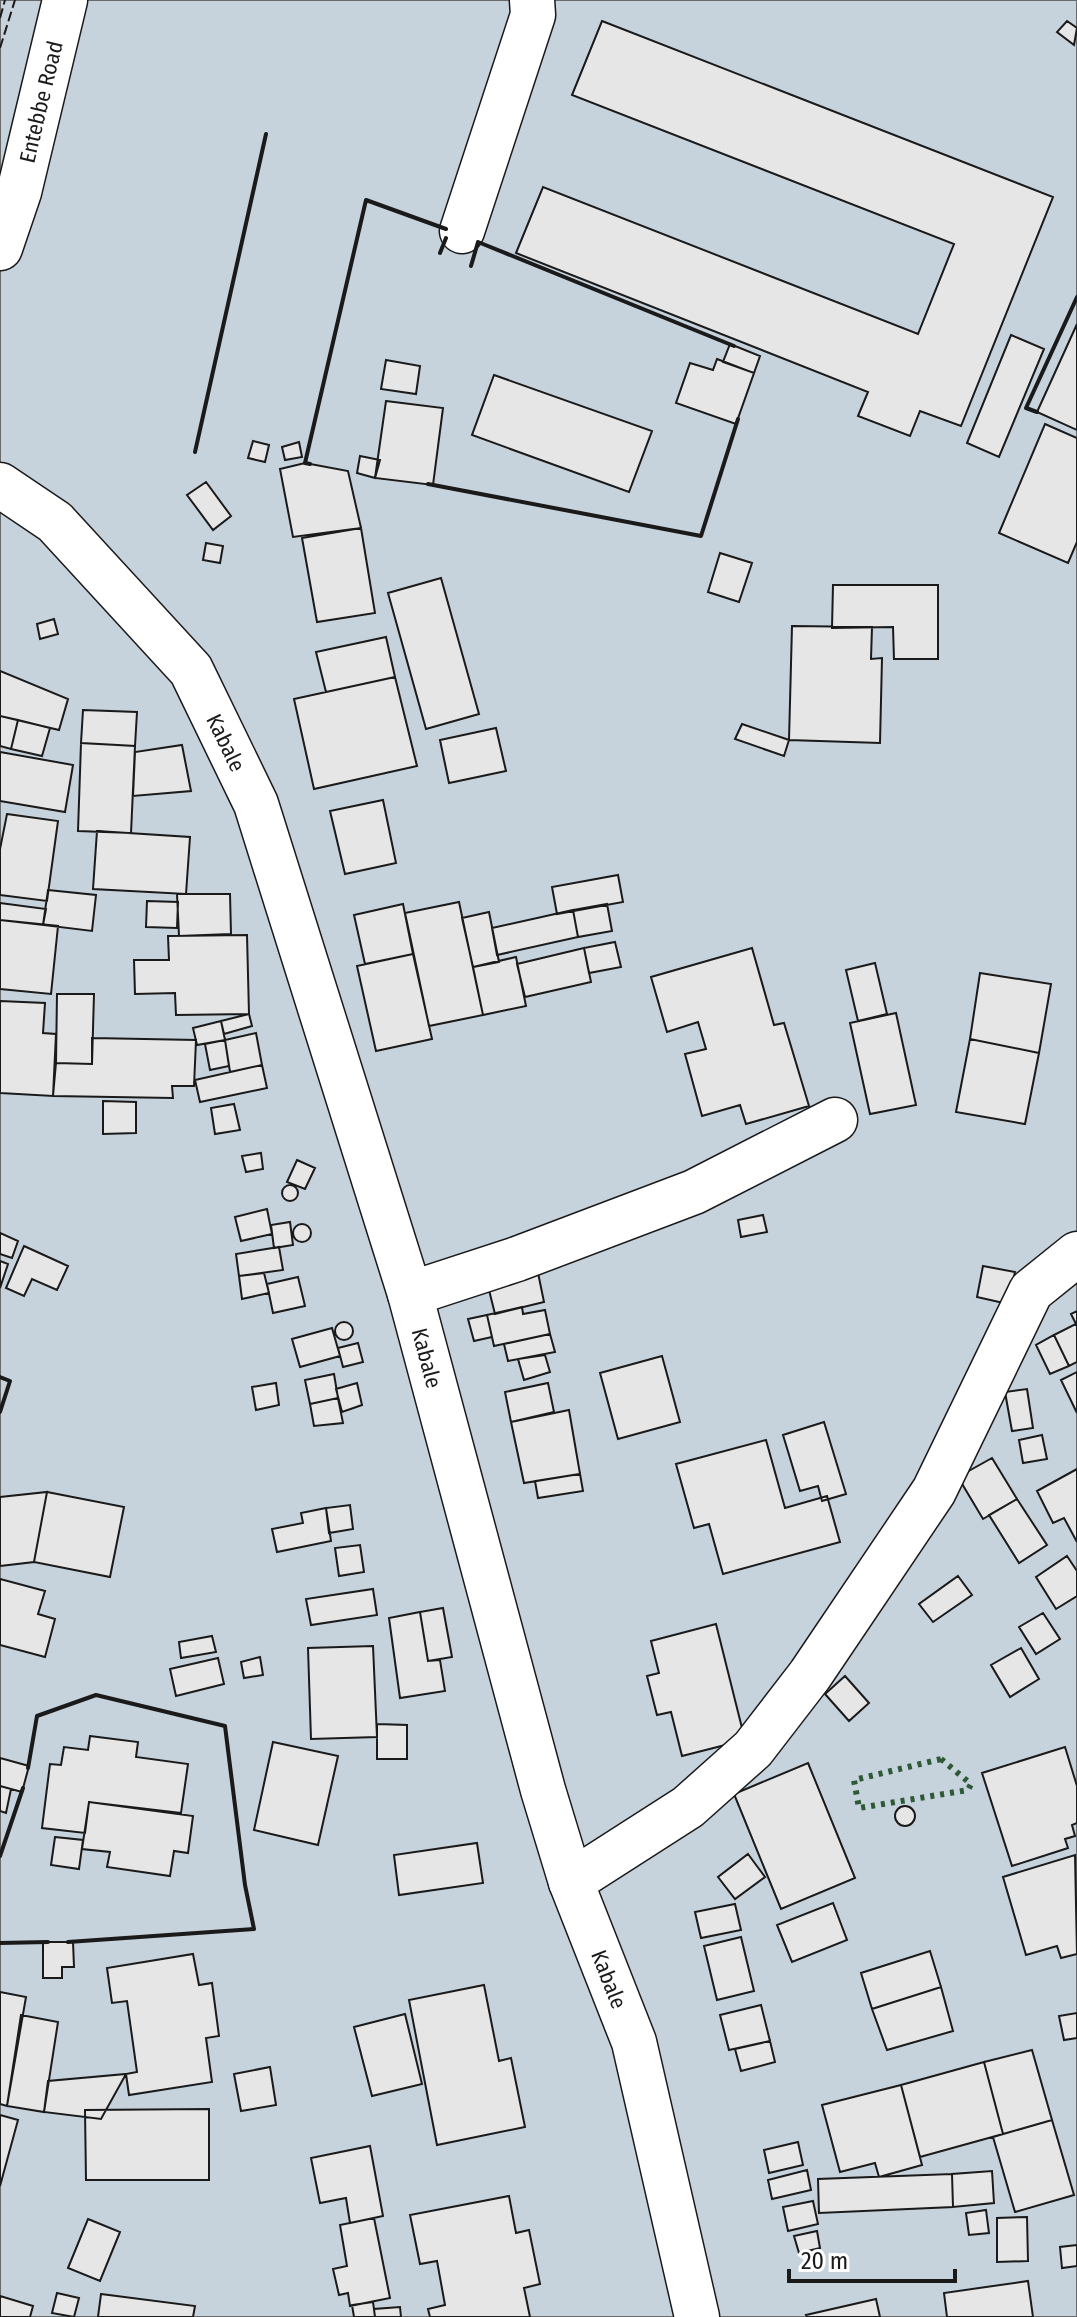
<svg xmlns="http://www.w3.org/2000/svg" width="1077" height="2317" viewBox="0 0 1077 2317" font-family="'Fira Sans Condensed',sans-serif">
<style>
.water{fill:#c6d2dc;stroke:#6a6a6a;stroke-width:2}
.building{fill:#e6e6e6;stroke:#1a1a1a;stroke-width:2}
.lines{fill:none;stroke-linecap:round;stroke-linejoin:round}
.minor-casing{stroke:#1a1a1a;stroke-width:47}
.highway-casing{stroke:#1a1a1a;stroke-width:47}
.minor{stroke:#fff;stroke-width:44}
.highway{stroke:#fff;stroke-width:44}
.hedge{stroke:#2b5a34;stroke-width:6;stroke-dasharray:4 6;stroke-linecap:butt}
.fence{stroke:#1a1a1a;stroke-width:2;stroke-dasharray:10 4;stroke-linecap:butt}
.wall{stroke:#1a1a1a;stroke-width:4}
.labels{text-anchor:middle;stroke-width:6;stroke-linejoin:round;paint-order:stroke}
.street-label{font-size:22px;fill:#1a1a1a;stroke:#fff}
</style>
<rect width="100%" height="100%" fill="#fff"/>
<!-- water -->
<path class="water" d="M0,0H1077V2317H0Z"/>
<!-- building -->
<path class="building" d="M602,21L1053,197L961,426L920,411L910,436L858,416L868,392L516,253L543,187L918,334L954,244L572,95Z
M1067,21L1077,28L1074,45L1057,32Z
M1077,324V430L1037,412Z
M1011,335L1044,349L999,457L967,443Z
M730,344L760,356L754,373L723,362Z
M717,359L754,373L736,424L676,403L690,363L713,370Z
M386,360L420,366L416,394L381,389Z
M494,375L652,431L629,492L472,435Z
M386,401L443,408L433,485L375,478Z
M1045,424L1077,438V542L1068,563L999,533Z
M253,441L269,445L265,462L248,458Z
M299,442L302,457L285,460L282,447Z
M360,456L380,460L375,478L357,473Z
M305,463L348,471L361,528L293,537L280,469Z
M206,482L231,516L213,530L187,495Z
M361,528L375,613L317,622L302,538Z
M206,543L223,546L220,563L203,560Z
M720,553L752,563L739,602L708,592Z
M441,578L479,714L426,729L388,593Z
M833,585H938V659H894L893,627L832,628Z
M54,619L58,634L40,639L37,624Z
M792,626L872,627L871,659L882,658L880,743L789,740Z
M386,637L395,677L326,692L316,652Z
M0,671L68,699L59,730L0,716Z
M395,677L417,766L314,789L294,699Z
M83,710L137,712L135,746L81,743Z
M0,716L18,720L11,749L0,746Z
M18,720L50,728L42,756L11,749Z
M742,724L789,740L784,756L735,739Z
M496,728L506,771L449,783L440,740Z
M81,743L135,746L131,833L78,831Z
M182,745L191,791L133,796L135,752Z
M0,752L73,765L65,812L0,801Z
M383,800L396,863L345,874L330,811Z
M7,814L58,821L47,901L0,895V849Z
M97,831L190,837L186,894L93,889Z
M618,875L623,902L557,914L552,887Z
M48,890L96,895L92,931L43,925Z
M177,894H230L231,934L179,936Z
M147,901L178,902L177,928L146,927Z
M459,902L483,1015L429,1026L405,913Z
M0,903L46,909L43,925L0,920Z
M403,904L413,954L365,964L354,915Z
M607,904L612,931L578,937L573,910Z
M573,910L578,937L497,955L492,928Z
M489,912L499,962L473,967L462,918Z
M0,920L58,926L51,994L0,989Z
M247,935L249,1014L176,1015L175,993L135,994L134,960H169L168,936Z
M615,942L621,967L589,973L584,948Z
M584,948L591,982L525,997L517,964Z
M752,948L774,1025L784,1023L809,1106L746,1124L740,1105L702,1116L685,1054L706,1049L698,1022L667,1032L651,977Z
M413,954L432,1039L376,1051L357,966Z
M516,957L526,1006L483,1015L473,967Z
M875,963L887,1014L858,1021L846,970Z
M980,973L1051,984L1039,1053L970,1039Z
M57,994H94L92,1064L56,1063Z
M0,1001L45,1003L43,1033L56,1034L53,1096L0,1093Z
M896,1013L916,1105L870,1114L850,1023Z
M249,1014L252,1026L224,1034L221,1021Z
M221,1021L225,1040L197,1045L193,1028Z
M256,1033L262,1065L230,1072L225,1040Z
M92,1038L196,1040L194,1086H172L173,1098L53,1096L56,1063L92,1064Z
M970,1039L1039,1053L1025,1124L956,1112Z
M225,1040L229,1066L210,1070L205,1044Z
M262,1065L267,1088L200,1102L195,1080Z
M103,1101L136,1102V1133L103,1134Z
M234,1104L240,1130L215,1134L211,1108Z
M261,1153L263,1169L246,1172L242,1156Z
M297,1160L315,1168L305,1189L287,1182Z
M282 1193a8 8 0 1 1 16 0a8 8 0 1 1-16 0Z
M267,1209L272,1234L241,1241L235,1217Z
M763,1215L767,1232L741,1237L738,1220Z
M290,1222L293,1245L274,1248L271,1225Z
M293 1233a9 9 0 1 1 18 0a9 9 0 1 1-18 0Z
M0,1233L18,1241L12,1258L0,1254Z
M24,1246L68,1266L57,1290L32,1279L24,1296L6,1288Z
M279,1247L283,1270L239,1276L236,1254Z
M0,1261L8,1264L0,1288Z
M536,1263L544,1302L495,1314L485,1274Z
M983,1266L1015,1272L1008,1304L977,1297Z
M264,1273L269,1293L242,1299L239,1276Z
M298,1277L305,1306L273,1313L267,1284Z
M522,1307L523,1314L545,1310L550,1334L494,1346L487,1315Z
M1077,1311V1362L1069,1366L1054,1335L1076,1324L1071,1314Z
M487,1315L492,1337L474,1341L468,1319Z
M335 1331a9 9 0 1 1 18 0a9 9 0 1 1-18 0Z
M332,1328L340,1356L300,1367L292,1339Z
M550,1334L555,1352L508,1361L504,1344Z
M1054,1335L1069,1366L1050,1374L1036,1345Z
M358,1343L363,1362L343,1367L338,1348Z
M545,1355L550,1372L524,1380L518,1359Z
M662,1356L680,1422L618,1439L600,1373Z
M1077,1372V1413L1061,1380Z
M334,1374L338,1398L310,1404L305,1380Z
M276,1383L279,1405L256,1410L252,1387Z
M357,1383L362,1405L342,1412L336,1389Z
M548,1383L554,1412L511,1422L505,1392Z
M1027,1389L1033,1428L1012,1431L1005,1392Z
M338,1398L343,1423L314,1426L310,1404Z
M569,1410L580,1474L524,1483L511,1422Z
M824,1422L846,1494L822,1501L818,1486L800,1491L783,1435Z
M1042,1435L1047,1459L1023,1463L1019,1440Z
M766,1440L785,1508L827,1496L840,1542L723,1574L709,1524L694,1528L676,1464Z
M992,1458L1017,1499L983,1519L958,1477Z
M1077,1469V1542L1064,1518L1053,1523L1037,1491Z
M580,1474L583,1491L538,1498L535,1481Z
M47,1492L124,1507L110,1577L34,1562Z
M47,1492L34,1562L0,1566V1497Z
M1017,1499L1047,1545L1019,1563L989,1515Z
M350,1505L353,1529L329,1533L326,1508Z
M326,1508L331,1541L277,1552L272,1529L303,1523L301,1513Z
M360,1545L364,1572L339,1576L335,1548Z
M1067,1556L1077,1571V1596L1056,1609L1036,1577Z
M958,1576L972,1595L933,1622L919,1604Z
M0,1579L45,1591L38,1614L55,1619L45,1657L0,1645Z
M373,1589L377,1615L311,1625L306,1599Z
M443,1608L452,1657L428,1661L420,1612Z
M420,1612L428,1661L440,1660L445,1691L400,1698L389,1618Z
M1043,1613L1060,1639L1036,1654L1019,1627Z
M716,1624L745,1740L682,1756L671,1712L657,1715L647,1676L659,1673L651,1641Z
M212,1636L216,1652L181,1658L179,1642Z
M373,1646L377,1737L311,1739L308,1648Z
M1021,1648L1039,1679L1010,1697L991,1665Z
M260,1657L263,1675L244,1678L241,1662Z
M218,1658L224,1684L176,1696L170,1669Z
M845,1676L869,1703L849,1721L825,1694Z
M377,1724L407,1725V1759H377Z
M90,1736L138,1742L136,1757L188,1764L181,1813L89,1802L85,1833L42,1828L50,1764L61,1765L64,1747L88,1750Z
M273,1742L338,1756L318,1845L254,1830Z
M1065,1747L1077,1786V1823L1072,1825L1075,1836L1065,1839L1068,1848L1012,1866L982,1773Z
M0,1758L29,1766L22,1792L0,1786Z
M808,1763L855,1878L781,1909L734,1794Z
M0,1786L11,1789L6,1813L0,1811Z
M89,1802L193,1816L188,1853L174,1851L170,1876L107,1867L110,1852L82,1849Z
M895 1816a10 10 0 1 1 20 0a10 10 0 1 1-20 0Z
M55,1837L83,1840L79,1869L51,1865Z
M477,1843L483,1883L399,1895L394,1855Z
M748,1854L765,1877L735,1899L718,1877Z
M1075,1855L1077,1954L1061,1958L1057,1946L1026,1955L1003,1877Z
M833,1903L847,1940L792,1962L777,1925Z
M735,1904L741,1930L701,1938L695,1912Z
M741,1937L754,1991L717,2000L704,1946Z
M43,1942H73L74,1967H62V1978H43Z
M930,1951L941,1987L872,2009L861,1973Z
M193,1954L199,1985L212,1983L219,2036L206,2038L212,2082L129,2095L126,2074L137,2072L127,2001L112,2003L107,1968Z
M484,1985L499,2061L511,2058L525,2127L437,2145L409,2000Z
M941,1987L953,2031L887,2050L872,2009Z
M0,1992L26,1997L7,2106L0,2104Z
M761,2005L770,2041L729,2050L720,2015Z
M1077,2013V2038L1064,2040L1059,2016Z
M405,2014L422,2084L372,2096L354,2027Z
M21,2015L58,2022L44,2112L7,2106Z
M770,2041L775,2062L741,2071L735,2049Z
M1032,2050L1052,2120L1003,2134L984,2062Z
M984,2062L1003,2134L920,2157L901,2085Z
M270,2067L276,2105L241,2111L234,2074Z
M126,2074L101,2119L44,2112L48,2081Z
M901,2085L922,2165L879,2177L875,2163L840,2172L822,2105Z
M209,2109V2180H86L85,2110Z
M0,2115L18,2120L0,2186Z
M1052,2120L1074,2195L1015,2212L993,2137Z
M798,2142L803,2165L769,2173L764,2150Z
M370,2146L383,2216L350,2223L346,2198L320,2203L311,2158Z
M807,2170L811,2190L772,2199L768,2180Z
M992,2171L994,2203L953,2207L952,2174Z
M952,2174L953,2207L819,2213L818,2179Z
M509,2196L516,2233L529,2230L540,2284L524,2288L530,2317H430L428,2309L445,2305L437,2261L420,2264L410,2215Z
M813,2201L818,2224L788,2231L783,2207Z
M986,2210L989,2233L969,2235L966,2213Z
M1027,2217L1028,2261L997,2262V2218Z
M374,2218L390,2298L350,2306L348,2293L339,2295L333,2269L347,2266L340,2225Z
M88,2219L120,2232L100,2281L68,2268Z
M817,2231L820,2248L799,2253L794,2236Z
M1077,2245V2266L1062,2268L1060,2247Z
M1028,2281L1033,2317H947L944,2293Z
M57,2293L79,2298L74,2317L52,2313Z
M101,2294L195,2306L193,2317H98Z
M0,2296L33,2306L30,2317H0Z
M876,2299L880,2317H807L806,2315Z
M373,2302L375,2317H354L352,2305Z
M400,2307L401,2317H375L374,2309Z"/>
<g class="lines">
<!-- minor casing -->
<g class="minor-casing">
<g id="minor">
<path d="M462,231L533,15L532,0"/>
<path id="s1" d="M0,485L55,522L191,670L256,804L410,1294L543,1790L571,1882L634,2042L697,2317"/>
<path d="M410,1294L517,1259L694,1192L835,1120"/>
<path d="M571,1882L688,1807L753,1749L810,1675L934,1491L1031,1291L1077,1254"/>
</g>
</g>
<!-- highway casing -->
<g class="highway-casing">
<g id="highway">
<path id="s2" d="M0,248L19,192L65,0"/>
</g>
</g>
<!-- minor -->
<use href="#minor" class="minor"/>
<!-- highway -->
<use href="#highway" class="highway"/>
<!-- hedge -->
<path class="hedge" d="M941,1759L971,1784L968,1790L859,1808L854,1780Z"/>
<!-- fence -->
<path class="fence" d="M0,18L5,0
M0,48L15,0"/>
<!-- wall -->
<path class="wall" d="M440,253L446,238
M471,266L478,242L734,346
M1037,412L1026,408L1077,297
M195,452L266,134
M310,464L305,463L366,200L446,229
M428,484L701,536L738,419
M0,1377L10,1381L0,1412
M28,1768L37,1716L96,1695L225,1726L245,1885L254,1929L68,1942
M0,1856L23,1788
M0,1943L48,1942"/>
</g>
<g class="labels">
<!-- street labels -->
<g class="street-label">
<text dy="8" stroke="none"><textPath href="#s2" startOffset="152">Entebbe Road</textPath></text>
<text dy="8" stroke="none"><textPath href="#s1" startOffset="348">Kabale</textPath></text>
<text dy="8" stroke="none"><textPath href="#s1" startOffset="996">Kabale</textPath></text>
<text dy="8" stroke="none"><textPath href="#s1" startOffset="1644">Kabale</textPath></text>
</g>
</g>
<!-- scale -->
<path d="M789 2269v12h166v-12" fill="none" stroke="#1a1a1a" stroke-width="4"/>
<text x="801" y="2269" font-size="24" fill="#1a1a1a" stroke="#ffffff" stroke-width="6" paint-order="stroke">20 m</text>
</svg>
